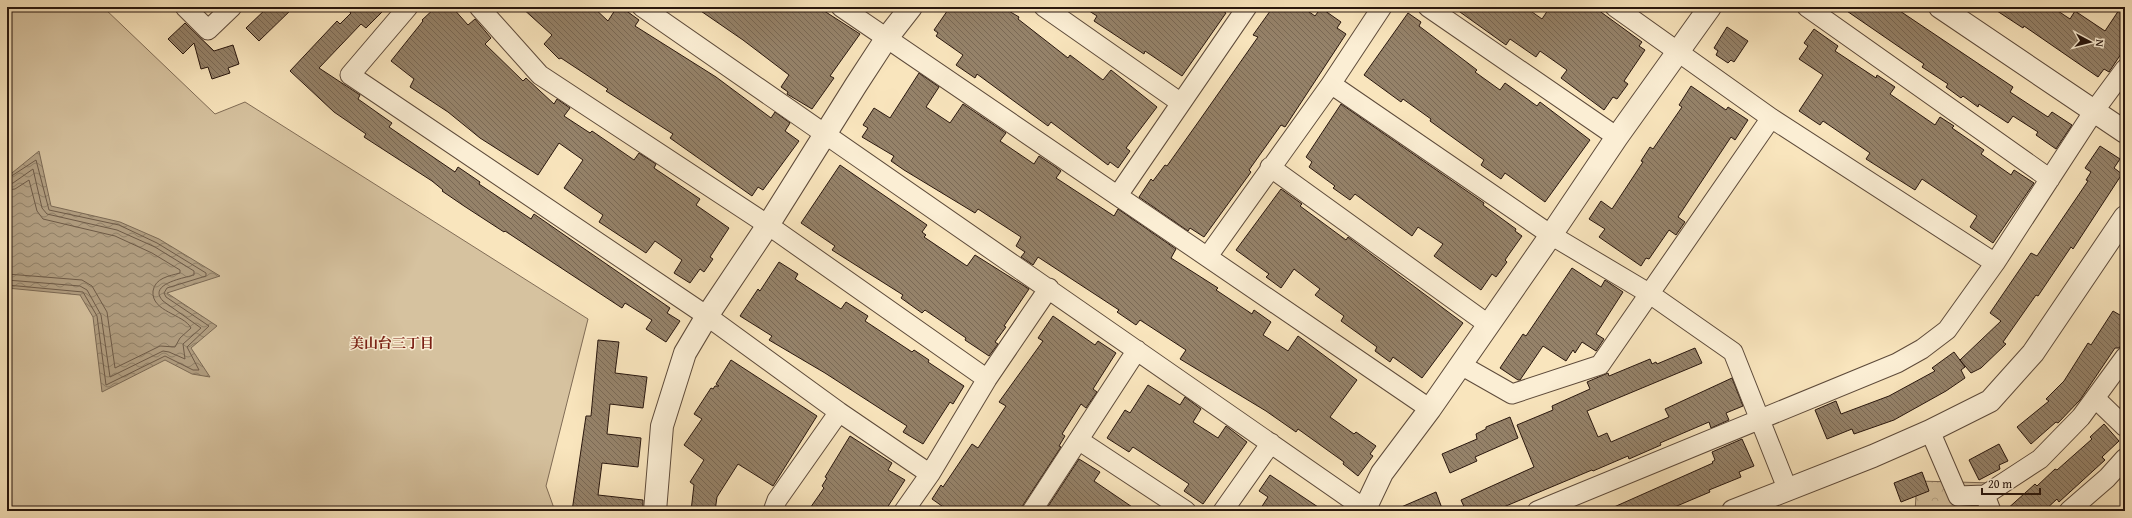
<svg xmlns="http://www.w3.org/2000/svg" width="2132" height="518" viewBox="0 0 2132 518" font-family="'Gentium Book Plus','Noto Serif JP',serif">
<style>
.forest{fill:url(#forest-crowns);stroke:#806c56}
.green{fill:#d6c29f;stroke:#806c56}
.water{fill:url(#water-waves);stroke:#7b6954}
.lines{fill:none;stroke-linecap:round;stroke-linejoin:round}
.shore{stroke:#6e5b48;stroke-width:1}
.building{fill:url(#building-back-hatch);stroke:#29170e}
.minor-casing{stroke:#5d4a3a;stroke-width:21}
.tertiary-casing{stroke:#5d4a3a;stroke-width:24}
.minor{stroke:#fbeed4;stroke-width:19}
.tertiary{stroke:#fbeed4;stroke-width:22}
.labels{text-anchor:middle;stroke-width:3;stroke-linejoin:round;paint-order:stroke}
.neighbourhood-label{font-size:14px;font-weight:bold;fill:#7a1f14;stroke:#fbeed4}
</style>
<defs>
<pattern id="forest-crowns" width="20" height="18" patternUnits="userSpaceOnUse"><rect width="20" height="18" fill="#d6c29f"/><path d="M2 6a3 3 0 1 1 6 0M12 15a3 3 0 1 1 6 0" fill="none" stroke="#b8a688"/></pattern>
<pattern id="water-waves" width="16" height="10" patternUnits="userSpaceOnUse"><rect width="16" height="10" fill="#b29f82"/><path d="M0 5q4-4 8 0t8 0" fill="none" stroke="#918169"/></pattern>
<pattern id="building-back-hatch" width="6" height="6" patternUnits="userSpaceOnUse"><rect width="6" height="6" fill="#958269"/><path d="M-1 5l2 2M0 0l6 6M5-1l2 2" fill="none" stroke="#7a6955"/></pattern>
</defs>
<rect width="100%" height="100%" fill="#f9e5bd"/>
<filter id="stains"><feTurbulence type="fractalNoise" baseFrequency=".005" numOctaves="4"/><feColorMatrix values="0 0 0 0 .2 0 0 0 0 .09 0 0 0 0 .02 0 0 0 .5 -.17"/></filter>
<radialGradient id="worn" r=".72"><stop offset=".6" stop-color="#630" stop-opacity="0"/><stop offset="1" stop-color="#630" stop-opacity=".3"/></radialGradient>
<!-- forest -->
<path class="forest" d="M1917,481L1994,483L1998,511H1915Z"/>
<!-- green -->
<path class="green" d="M7,7H103L215,114L245,102L588,319L546,486L555,511H7Z"/>
<!-- water -->
<path class="water" d="M39,151L51,206L120,222L159,239L220,276L167,293L217,326L191,348L210,377L192,374L165,360L102,392L93,317L80,295L7,288V177Z"/>
<g class="lines">
<!-- shore -->
<path class="shore" d="M7,179L36,160L49,210L119,225L157,243L206,273V276L167,288L164,293L166,297L209,326L187,347L199,370H193L165,356L106,385L97,316L83,292L7,285
M7,184L13,183L33,169L42,208L47,214L117,230L155,247L194,271V275C184,278 147,284 163,301L201,328L183,344L185,359L169,352L163,351L110,377L101,315L87,290L80,286L7,280
M7,190L15,189L29,180L37,211L43,219L115,236L152,253L180,270V273C169,276 155,278 153,291C151,312 184,314 191,328L180,338L175,347L160,346L115,368L107,312L92,286L82,280L7,274"/>
</g>
<!-- building -->
<path class="building" d="M268,7H294L259,41L246,28Z
M344,7H387L366,28L361,24L319,68L360,95L358,99L392,123L389,127L455,172L458,167L480,182L479,184L531,219L534,214L670,308L667,313L680,321L666,342L646,329L652,320L625,303L622,308L505,231L504,232L464,206L442,191L443,190L432,181L364,137L366,134L334,112L290,71L337,21L340,24L351,13Z
M436,7H452L468,25L475,19L491,38L485,44L523,81L526,78L554,104L557,99L570,108L564,116L590,133L592,131L634,160L639,153L656,164L654,168L700,199L696,205L729,228L710,257L713,259L704,272L700,269L690,283L674,273L682,260L655,241L646,253L599,222L603,215L564,188L583,160L559,143L538,175L480,138L448,112L410,87L414,79L391,61L423,21L422,20Z
M521,7H593L608,21L617,7H621L639,20L635,26L716,77L771,118L775,112L790,123L785,131L799,141L763,190L758,187L752,196L670,138L673,134L606,91L608,89L561,58L559,59L544,44L552,35Z
M695,7H818L860,34L830,76L834,78L812,109L787,94L788,92L781,87L789,75L743,40Z
M950,7H1002L1019,17L1018,19L1068,58L1070,55L1103,80L1111,70L1157,107L1126,148L1130,151L1118,168L1110,162L1108,165L1051,122L1048,126L977,74L975,78L956,65L963,55L936,36L938,33L934,30Z
M1083,7H1217L1226,13L1182,76L1145,51L1144,54L1094,21L1097,16Z
M1273,7H1302L1315,16L1321,8L1341,22L1337,28L1346,34L1285,127L1281,125L1249,170L1251,172L1204,237L1190,228L1188,231L1139,197L1151,179L1153,181L1165,165L1167,166L1199,121L1258,37L1253,35Z
M1453,7H1525L1542,19L1550,7H1594L1642,42L1639,46L1645,50L1624,81L1628,84L1617,99L1613,97L1604,110L1561,78L1567,70L1540,51L1536,57L1510,39L1506,45Z
M1841,7H1894L2013,87L2010,92L2048,117L2052,112L2072,125L2056,149L2036,135L2038,132L2013,116L2008,123L1979,104L1978,107L1963,96L1961,98L1946,87L1948,84L1922,67L1924,64Z
M1991,7H2052L2070,19L2075,11L2105,31L2121,7H2125V48L2109,72L2104,69L2098,77L2024,26L2023,28Z
M1408,13L1421,22L1419,26L1477,70L1475,72L1500,90L1505,83L1537,106L1540,102L1590,140L1545,202L1505,173L1501,179L1481,165L1484,160L1430,121L1431,119L1403,99L1401,102L1364,75Z
M185,23L214,51L233,45L239,64L228,68L230,73L212,79L208,67L201,69L194,43L183,54L168,39Z
M1727,27L1748,41L1734,62L1731,60L1728,63L1716,55L1718,51L1714,48Z
M1814,29L1838,46L1835,51L1876,78L1877,75L1895,87L1890,94L1935,125L1940,117L1954,126L1952,128L1984,150L1981,154L2011,175L2014,170L2034,183L1993,243L1970,227L1977,216L1922,179L1915,190L1866,159L1870,153L1823,121L1820,125L1799,111L1823,75L1799,59L1808,46L1804,43Z
M919,73L939,87L926,107L950,123L963,104L1006,133L1000,141L1034,164L1039,156L1057,168L1061,171L1056,178L1114,216L1118,209L1176,249L1171,258L1218,288L1216,290L1252,314L1254,310L1271,322L1263,335L1288,351L1298,336L1357,380L1330,417L1354,434L1356,432L1376,446L1370,454L1373,456L1358,476L1343,464L1344,462L1298,429L1296,432L1266,411L1180,359L1186,350L1140,320L1136,325L1117,312L1119,310L1038,257L1033,265L1021,257L1025,252L1016,246L1021,237L978,209L975,213L904,170L891,161L894,156L862,137L868,128L863,125L874,108L890,118Z
M1691,86L1726,110L1728,107L1748,120L1735,140L1731,137L1678,217L1685,222L1676,235L1669,230L1649,259L1646,258L1641,266L1599,237L1605,229L1589,219L1601,201L1612,209L1643,162L1641,161L1650,147L1653,149L1682,107L1679,105Z
M1341,104L1484,203L1483,205L1516,229L1515,231L1522,236L1505,260L1507,262L1496,277L1492,274L1481,290L1434,256L1443,244L1418,227L1412,236L1355,194L1350,200L1333,188L1335,186L1309,167L1312,162L1306,157Z
M2100,146L2120,159L2114,168L2122,174L2073,249L2071,247L2038,296L2036,295L2003,342L2006,344L1981,368L1971,373L1960,360L2001,321L1990,313L2031,253L2037,256L2088,181L2086,180L2091,172L2085,168Z
M840,165L927,225L922,232L926,235L924,237L967,266L975,255L1029,289L1004,326L1006,327L995,342L998,344L989,356L965,340L966,338L925,310L922,313L901,298L903,295L832,250L835,246L801,223Z
M1281,189L1302,204L1300,206L1346,240L1348,237L1463,323L1422,378L1393,357L1390,362L1375,351L1377,347L1341,321L1344,316L1315,295L1320,289L1294,269L1281,288L1266,277L1269,274L1236,250Z
M779,262L798,274L795,279L841,309L846,302L868,316L865,321L912,352L914,350L929,360L928,362L964,386L953,404L950,402L923,444L903,432L907,426L825,373L769,340L772,336L740,316L758,289L760,291Z
M1572,268L1601,287L1605,280L1623,292L1596,334L1604,339L1596,351L1582,342L1575,353L1573,350L1566,361L1543,346L1520,380H1518L1500,368L1523,334L1526,336Z
M2113,311L2125,318V339L2119,348H2115L2080,400L2058,423L2056,422L2031,444L2017,427L2049,401L2046,399L2064,381L2088,343L2091,345Z
M1053,316L1095,345L1098,341L1116,353L1093,389L1097,392L1086,408L1081,404L1062,434L1065,436L1059,446L1061,447L1023,505L1021,511H949L932,499L941,485L943,487L972,444L978,448L1006,406L999,402L1043,341L1038,338Z
M598,340L619,342L615,373L647,377L643,408L610,404L607,434L641,438L638,467L602,463L598,495L643,500V511H572L586,416H591Z
M1695,348L1702,363L1587,411L1598,437L1607,433L1611,442L1669,417L1665,409L1732,378L1743,406L1726,413L1729,420L1711,428L1709,422L1660,443L1661,445L1629,459L1628,456L1593,471L1592,470L1494,511H1466L1461,500L1534,467L1517,425L1553,410L1552,406L1590,389L1587,382L1608,373L1609,376L1650,359L1652,364L1656,362L1657,364Z
M1954,352L1965,367L1961,370L1965,378L1946,391L1894,420L1854,434L1852,429L1827,439L1815,410L1836,401L1841,414L1889,396L1935,371L1932,368Z
M731,360L817,416L773,486L738,464L717,497L715,511H691L694,485L690,482L704,460L684,445L702,419L694,414L711,388L713,389L715,386H719L716,384Z
M1148,385L1180,405L1185,397L1201,409L1193,422L1218,438L1226,426L1247,442L1203,504L1184,491L1189,484L1133,447L1129,452L1107,438L1125,410L1130,413Z
M1510,417L1518,438L1475,457L1477,461L1450,473L1442,454L1477,439L1476,434L1486,429V427Z
M2104,424L2119,441L2102,457L2105,460L2059,502L2057,499L2044,511H2005L2035,484L2037,486L2055,469L2057,470L2092,439L2090,437Z
M850,436L892,463L888,470L905,480L885,511H808L824,488L822,486L827,478L825,477Z
M1742,439L1754,466L1739,472L1741,477L1709,490L1710,492L1665,511H1605L1713,463L1712,462L1715,460L1712,452Z
M1999,444L2008,461L1999,465L2000,469L1979,480L1969,460Z
M1079,459L1100,472L1094,481L1138,511H1045Z
M1922,472L1929,491L1901,502L1894,483Z
M1270,475L1324,511H1259L1268,497L1259,491Z
M1436,492L1443,511H1392Z"/>
<g class="lines">
<!-- minor casing -->
<g class="minor-casing">
<path id="minor" d="M185,7L208,30L232,7
M408,7L350,75L707,316L839,412L930,474
M479,7L540,75L768,225L987,379
M642,7L1365,509
M841,7L1430,409
M1044,7L1181,103
M1428,7L1617,137
M1615,7L1771,118L1995,263
M1807,7L2050,179
M1331,84L1551,235L1650,294L1733,352L1787,488
M1270,167L1489,325
M1118,195L1247,7
M1208,256L1331,84L1382,7
M1461,365L1512,394L1600,365L1771,118
M2095,398L2125,427
M1930,431L1958,496L1985,495L2040,459L2081,417L2125,357
M1080,441L1186,511
M1985,495L1991,511
M773,511L777,500L839,412
M904,511L930,474L987,379L1049,288
M1032,511L1137,350
M1223,511L1271,443
M1537,511L1897,363L1922,349L1947,330L1995,263L2094,111L2125,69
M2069,511L2107,478L2125,458"/>
</g>
<!-- tertiary casing -->
<g class="tertiary-casing">
<path id="tertiary" d="M1940,7L2125,132
M655,511L662,426L685,353L707,316L768,225L856,85L886,39L911,7
M1364,511L1382,473L1430,409L1551,235L1617,137L1710,7
M1733,511L1873,456L1930,431L1990,401L2033,353L2125,217"/>
</g>
<!-- minor -->
<use href="#minor" class="minor"/>
<!-- tertiary -->
<use href="#tertiary" class="tertiary"/>
</g>
<g class="labels">
<!-- neighbourhood labels -->
<g class="neighbourhood-label">
<text x="392" y="348">美山台三丁目</text>
</g>
</g>
<!-- margin -->
<rect width="2132" height="518" fill="none" stroke="#f9e5bd" stroke-width="24"/>
<rect x="8" y="8" width="2116" height="502" fill="none" stroke="#29170e" stroke-width="2"/>
<rect x="12" y="12" width="2108" height="494" fill="none" stroke="#29170e"/>
<!-- north arrow -->
<g transform="translate(2090 42) rotate(97)" stroke="#fbeed4" stroke-width="3" paint-order="stroke">
<path d="M0-3L7 15L0 10L-7 15Z" fill="#29170e"/>
<text y="-6" font-size="11" font-weight="bold" text-anchor="middle" fill="#29170e">N</text>
</g>
<!-- scale -->
<path d="M1982 488v6h58v-6" fill="none" stroke="#29170e" stroke-width="2"/>
<text x="1988" y="488" font-size="12" fill="#29170e" stroke="#fbeed4" stroke-width="3" paint-order="stroke">20 m</text>
<rect width="100%" height="100%" filter="url(#stains)"/>
<rect width="100%" height="100%" fill="url(#worn)"/>
</svg>
